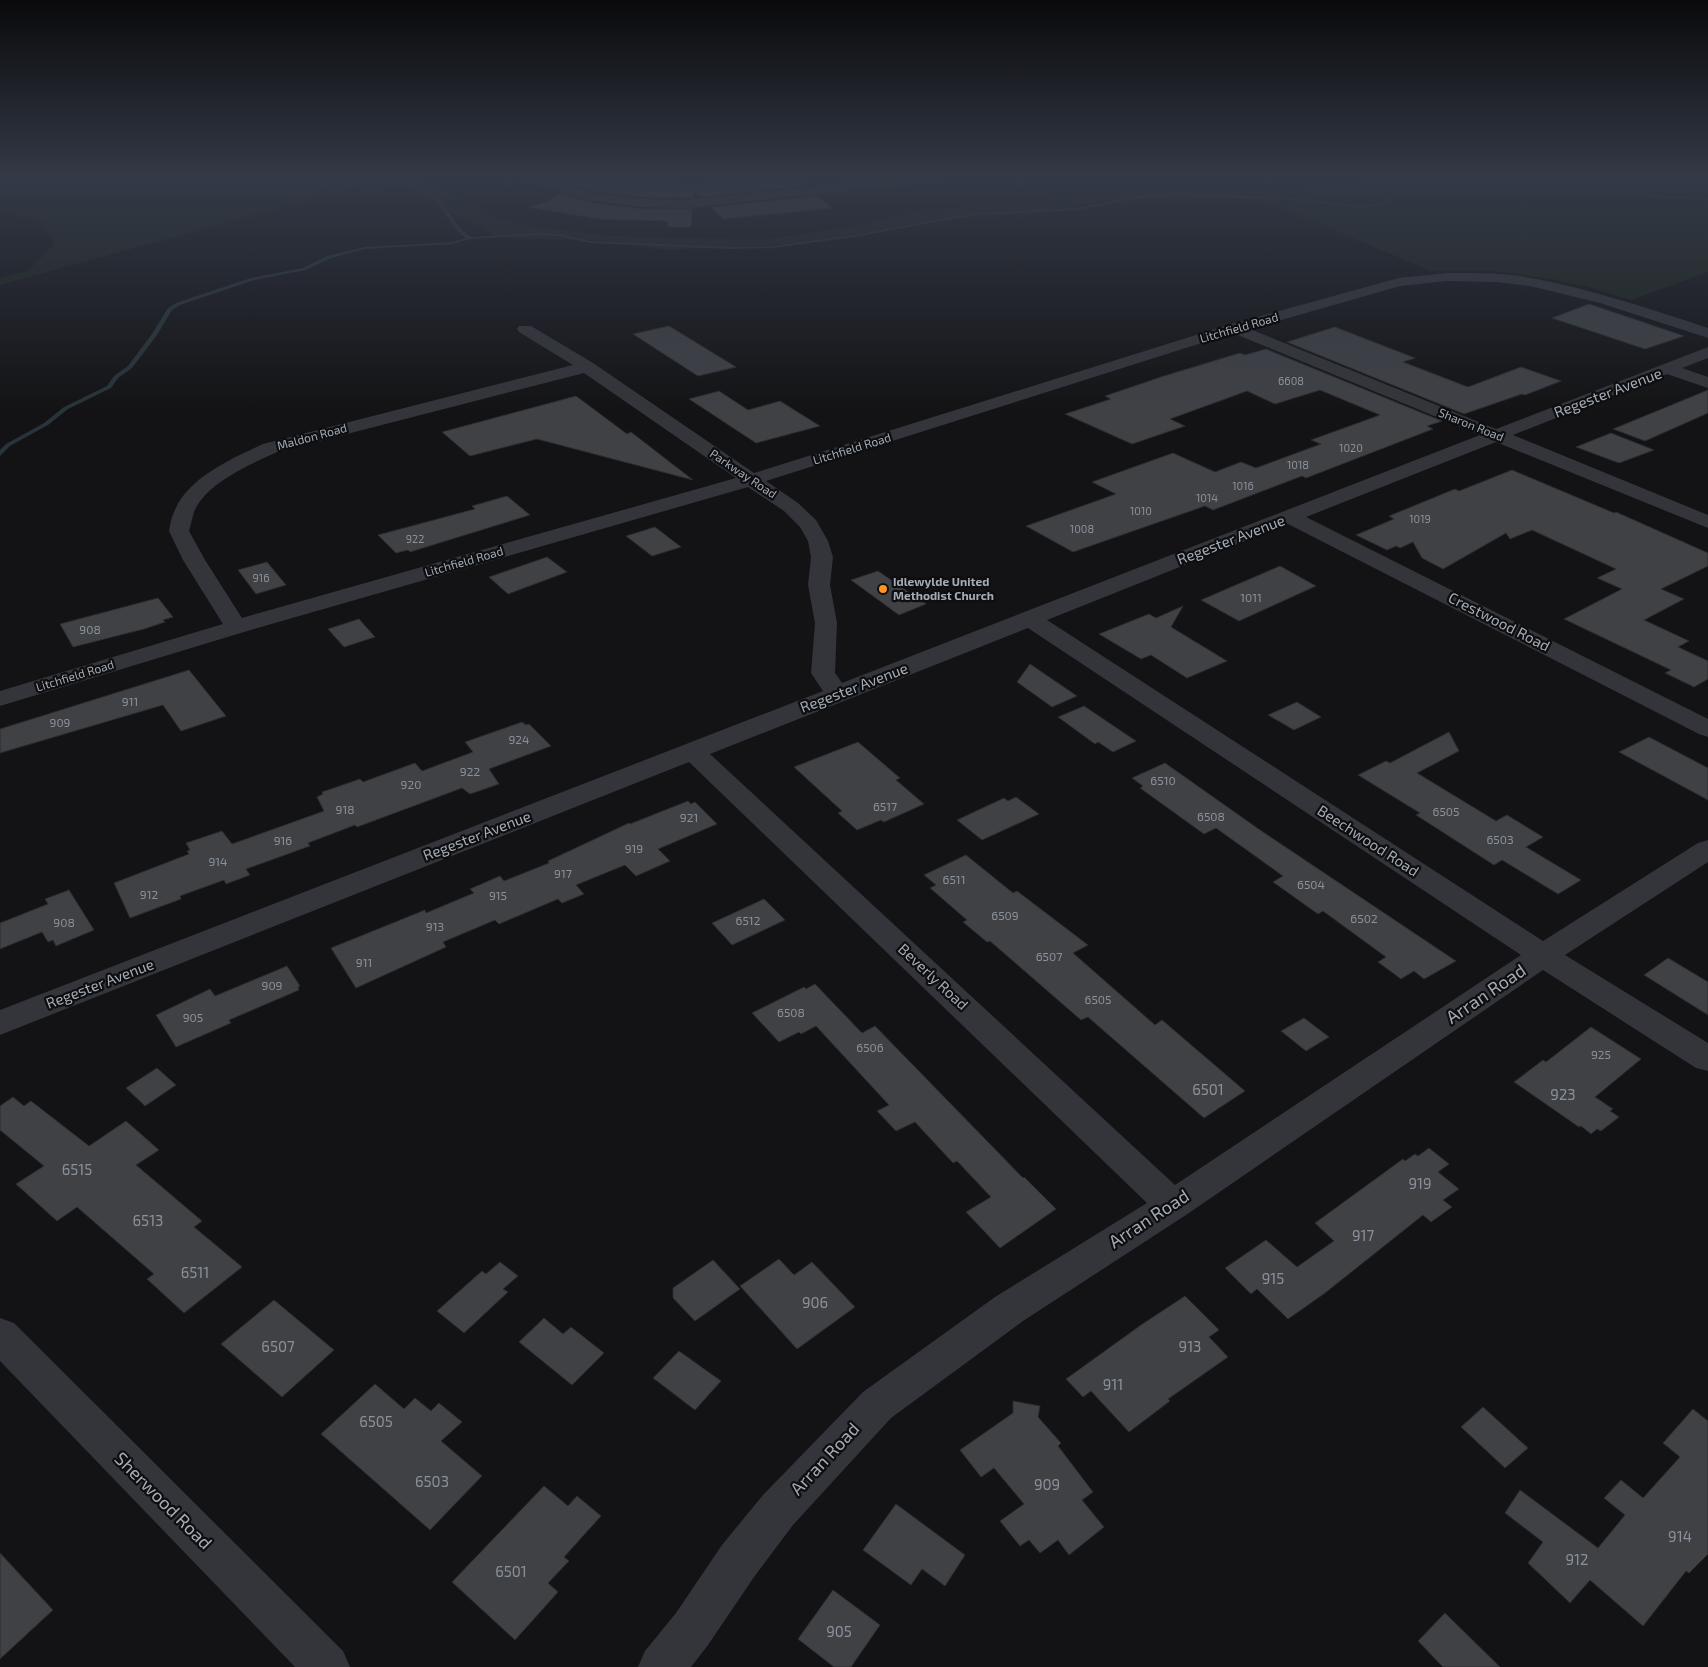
<svg xmlns="http://www.w3.org/2000/svg" width="1708" height="1667" viewBox="0 0 1708 1667" font-family="'Exo 2',sans-serif">
<style>
.green{fill:#1b231b}
.lines{fill:none;stroke-linecap:round;stroke-linejoin:round}
.stream{fill:#283439;fill-rule:evenodd}
.building{fill:#3f4145;stroke:#2d2d31}
.street{fill:#34353a;fill-rule:evenodd}
.poi-dot{fill:#ff9520;stroke:#0e0e10;stroke-width:2}
.labels{text-anchor:middle;stroke-width:4.5;stroke-linejoin:round;paint-order:stroke}
.far-number-label{font-size:11px;fill:#8a919a}
.far-street-label{font-size:12px;fill:#a3acb6;stroke:#0e0e10}
.far-poi-label{font-size:12px;font-weight:bold;fill:#a3acb6;stroke:#0e0e10;text-anchor:start}
.number-label{font-size:12px;fill:#8a919a}
.street-label{font-size:15px;fill:#a3acb6;stroke:#0e0e10}
.near-number-label{font-size:15px;fill:#8a919a}
.near-street-label{font-size:18px;fill:#a3acb6;stroke:#0e0e10}
</style>
<rect width="100%" height="100%" fill="#131315"/>
<!-- green -->
<path class="green" d="M0,178H389L0,285V278L28,271L55,243L40,220L0,212Z
M389,178H407L450,191L485,212L514,224L610,236L762,240L861,225L921,211L1161,189L1281,191L1415,178H1708V272L1631,300L1585,286L1546,278L1490,271H1430L1264,200L1193,197L1101,201L1047,212L946,220L794,244L665,250L609,241L497,237Z"/>
<g class="lines">
<!-- stream -->
<path class="stream" d="M317,178H322C324,181 327,184 330,186C354,203 392,177 420,186C445,194 450,224 471,237L539,233L560,234L590,241L729,247L772,246L854,235L975,213L1078,208L1136,196L1174,193L1290,198L1363,206L1386,202L1397,191L1424,189L1495,195L1617,193L1708,198V200L1617,195L1495,197L1424,191L1399,193L1388,204L1363,208L1290,200L1174,195L1136,198L1078,210L975,215L854,237L772,248L729,249L590,243L560,236L539,235L470,239L452,244L365,249L331,258L306,270L254,280L180,305L172,310L157,335L132,368L118,378L111,388L68,409L48,425L10,446L0,456V450L6,444L44,423L64,407L107,386L114,376L128,366L152,334L168,308L176,303L251,278L303,268L327,256L365,247L452,242L466,238C446,225 442,197 419,188C390,177 357,206 329,189C324,186 321,182 317,178Z"/>
</g>
<!-- building -->
<path class="building" d="M578,178H633L692,186L763,178H794L803,186L701,197L693,188V198L641,197L594,191L570,184Z
M559,193L593,203L641,209H692L691,227H668V221L599,219L529,207L548,201Z
M816,196L832,208L723,219L711,207Z
M1589,304L1684,336L1645,349L1552,318Z
M669,326L736,367L698,376L633,334Z
M1335,327L1415,358L1403,362L1468,387L1521,367L1561,381L1525,395L1522,394L1464,414L1287,342Z
M1266,349L1442,421L1427,426L1433,429L1306,478L1302,476L1213,510L1205,506L1073,552L1026,526L1116,494L1092,482L1173,453L1215,472L1241,462L1256,468L1321,444L1311,440L1380,415L1320,390L1275,404L1247,391L1170,419L1185,426L1132,444L1065,414L1111,399L1105,396L1164,376L1240,353L1245,355Z
M1708,390V413L1645,441L1613,429Z
M719,391L748,410L780,401L820,426L756,443L689,399Z
M576,396L627,434L631,432L693,480L537,439L470,456L442,432Z
M1611,433L1654,450L1619,463L1576,447Z
M1512,470L1614,513L1616,512L1708,553V566L1661,589L1684,599L1644,620L1689,641L1678,647L1708,661V679L1694,687L1665,673L1671,670L1564,619L1622,589L1597,578L1616,569L1532,530L1510,539L1506,533L1443,569L1422,558L1413,542L1400,548L1396,546L1387,550L1356,535L1394,519L1389,516L1455,489L1459,491Z
M507,496L530,515L410,552L408,550L396,553L378,535L475,509L472,506Z
M655,527L681,547L652,556L626,536Z
M547,557L567,572L508,594L489,577Z
M267,562L286,585L256,594L238,570Z
M1280,566L1316,586L1239,621L1201,600Z
M878,571L888,578L926,604L899,615L851,580Z
M158,598L173,617L163,620L165,622L144,629L73,647L60,624Z
M1183,606L1171,627L1227,661L1187,678L1151,655L1141,659L1099,634L1149,614L1156,618Z
M359,619L375,637L344,647L328,629Z
M1030,664L1077,696L1052,707L1017,682Z
M189,670L226,716L181,731L163,705L0,753V729Z
M1297,702L1321,717L1294,730L1268,715Z
M1084,706L1136,741L1113,752L1098,742L1095,744L1058,717Z
M522,722L526,725L529,724L551,746L489,769L499,784L470,794L462,788L357,827L355,825L308,843L310,846L246,869L250,875L226,884L224,880L180,896L181,899L130,918L114,883L189,854L187,851L190,850L186,843L222,831L232,844L324,811L317,797L323,794L322,792L360,779L363,782L415,763L422,771L473,752L465,742Z
M1449,732L1459,751L1417,773L1496,821L1507,815L1543,837L1526,847L1581,880L1558,894L1502,860L1494,865L1416,815L1420,813L1358,775L1386,761L1390,763Z
M1649,737L1708,768V800L1619,752Z
M858,742L900,778L896,780L924,804L884,822L881,820L857,830L838,813L842,811L794,767Z
M1165,763L1260,830L1456,961L1424,979L1414,971L1401,979L1378,962L1386,957L1323,911L1318,914L1273,882L1283,876L1216,828L1204,834L1140,788L1143,786L1132,778Z
M1016,797L1039,814L982,840L957,820L1004,798L1008,801Z
M688,801L691,804L695,802L717,824L658,849L670,861L636,876L625,865L576,885L584,894L562,903L558,899L499,924L495,920L443,942L446,947L356,988L331,948L425,910L426,913L474,893L470,889L500,876L504,881L549,863L548,861L629,823L630,824Z
M966,855L1013,893L1017,891L1088,945L1073,953L1155,1025L1162,1020L1245,1091L1204,1118L1088,1017L1081,1020L990,941L987,942L963,922L967,920L930,888L936,885L924,875Z
M69,890L94,930L56,946L53,940L48,942L42,932L0,949V923L48,904L45,899Z
M764,899L785,920L732,945L712,923Z
M1668,958L1708,982V1015L1644,975Z
M287,966L300,986L298,987L299,990L229,1020L231,1023L176,1047L156,1015L210,989L215,996Z
M815,984L862,1033L875,1026L1023,1178L1024,1177L1056,1209L1000,1248L966,1212L991,1197L957,1161L953,1163L915,1122L896,1131L877,1111L889,1105L816,1026L801,1034L799,1032L779,1042L752,1013L804,987L806,989Z
M1304,1018L1329,1037L1306,1051L1281,1031Z
M1591,1027L1641,1059L1595,1097L1613,1109L1610,1111L1619,1117L1601,1131L1597,1129L1591,1134L1581,1126L1579,1127L1514,1082L1543,1060L1546,1062Z
M157,1068L176,1085L145,1106L126,1088Z
M13,1097L24,1106L31,1101L89,1146L126,1121L159,1150L136,1165L202,1221L194,1227L242,1267L184,1313L147,1279L154,1274L77,1207L57,1221L16,1184L44,1166L0,1130V1106Z
M1429,1148L1449,1164L1438,1172L1459,1189L1443,1200L1452,1207L1431,1222L1423,1215L1325,1293L1288,1319L1257,1289L1251,1294L1225,1268L1266,1240L1297,1267L1334,1241L1315,1223L1403,1159L1405,1161L1415,1154L1418,1156Z
M779,1259L794,1275L812,1262L855,1307L797,1349L740,1286Z
M713,1260L740,1289L695,1321L673,1298V1288Z
M500,1262L518,1276L503,1289L508,1292L464,1333L437,1311L482,1271L486,1274Z
M1185,1296L1219,1330L1209,1337L1228,1357L1168,1399L1170,1401L1129,1432L1091,1391L1083,1397L1066,1379L1141,1325Z
M274,1300L334,1350L282,1397L221,1344Z
M544,1318L563,1334L571,1327L604,1353L572,1385L519,1342Z
M679,1351L721,1381L695,1410L653,1378Z
M375,1384L404,1409L415,1398L431,1411L439,1403L462,1422L441,1441L482,1476L430,1530L321,1434Z
M1013,1401L1040,1406L1038,1417L1061,1443L1058,1446L1093,1492L1082,1500L1104,1527L1069,1555L1058,1540L1040,1553L1029,1540L1020,1546L1000,1521L1024,1504L994,1468L981,1477L960,1450L1013,1413Z
M1483,1407L1528,1448L1505,1468L1461,1427Z
M1693,1409L1708,1421V1554L1689,1573L1686,1571L1643,1626L1590,1580L1570,1603L1528,1563L1543,1542L1505,1513L1520,1490L1598,1548L1625,1515L1604,1498L1621,1480L1643,1498L1680,1457L1663,1443Z
M544,1486L568,1506L577,1496L601,1516L564,1557L569,1561L548,1583L558,1592L515,1640L452,1582Z
M896,1504L965,1555L945,1586L922,1569L911,1585L863,1550Z
M0,1553L53,1610L0,1659Z
M833,1590L880,1625L851,1667H834L798,1639Z
M1445,1613L1500,1667H1443L1418,1641Z"/>
<g class="lines">
<!-- street -->
<path class="street" d="M522,178H543L594,193L641,199L687,200L893,178H939L933,182L687,208L641,207L593,201L524,181Z
M1447,273C1475,273 1503,272 1531,278C1591,289 1650,309 1708,328V338L1600,303L1530,286L1496,282L1447,281L1400,286L1250,329L1496,429L1708,347V358L1682,368L1708,377V388L1667,374L1513,435L1708,515V528L1496,442L1306,517L1708,719V737L1699,734L1288,524L1047,620L1543,941L1698,843L1708,840V862L1565,955L1708,1043V1071L1696,1068L1543,970L1186,1215L1023,1321L891,1418L793,1525L754,1577L708,1645L691,1667H638L645,1651L676,1613L722,1545L763,1495L863,1392L995,1297L1147,1203L689,762L0,1035V1010L823,691L811,673L815,623L808,585L811,557L808,541L800,527L784,511L748,487L244,632L0,706V691L223,624L183,560L169,531C170,525 171,518 174,512C188,477 232,459 263,444L573,365L519,332L517,329L519,326H531L593,363L754,473L1228,325L1399,278ZM1233,333L1480,435L842,683L835,673L837,623L830,585L833,557L828,541L816,520L798,503L766,481ZM584,373L736,478L242,618L205,560L189,531C191,525 192,518 194,512C205,484 251,464 277,452ZM1028,628L1521,955L1175,1185L710,754Z
M0,1318L14,1323L343,1651L350,1667H295L0,1361Z"/>
</g>
<!-- sky -->
<linearGradient id="sky" x2="0" y2="1"><stop stop-color="#0a0a0c"/><stop offset="0.43" stop-color="#333946"/><stop offset="1" stop-color="#333946" stop-opacity="0"/></linearGradient>
<rect width="1708" height="412" fill="url(#sky)"/>
<!-- markers -->
<circle class="poi-dot" cx="883" cy="589" r="5"/>
<g class="labels">
<!-- far-number labels -->
<g class="far-number-label">
<text x="1291" y="385">6608</text>
<text x="1351" y="452">1020</text>
<text x="1298" y="469">1018</text>
<text x="1243" y="490">1016</text>
<text x="1207" y="502">1014</text>
<text x="1141" y="515">1010</text>
<text x="1420" y="523">1019</text>
<text x="1082" y="533">1008</text>
<text x="415" y="543">922</text>
<text x="261" y="582">916</text>
</g>
<!-- far-street labels -->
<g class="far-street-label">
<text transform="translate(1239 328) rotate(-16)" y="4">Litchfield Road</text>
<text transform="translate(1471 425) rotate(22)" y="4">Sharon Road</text>
<text transform="translate(312 437) rotate(-15)" y="4">Maldon Road</text>
<text transform="translate(852 449) rotate(-17)" y="4">Litchfield Road</text>
<text transform="translate(743 474) rotate(34)" y="4">Parkway Road</text>
<text transform="translate(464 562) rotate(-16)" y="4">Litchfield Road</text>
<text transform="translate(75 676) rotate(-17)" y="4">Litchfield Road</text>
</g>
<!-- far-poi labels -->
<g class="far-poi-label">
<text x="893" y="586">Idlewylde United<tspan x="893" dy="14">Methodist Church</tspan></text>
</g>
<!-- number labels -->
<g class="number-label">
<text x="1251" y="602">1011</text>
<text x="90" y="634">908</text>
<text x="130" y="706">911</text>
<text x="60" y="727">909</text>
<text x="519" y="744">924</text>
<text x="470" y="776">922</text>
<text x="1163" y="785">6510</text>
<text x="411" y="789">920</text>
<text x="885" y="811">6517</text>
<text x="345" y="814">918</text>
<text x="1446" y="816">6505</text>
<text x="1211" y="821">6508</text>
<text x="689" y="822">921</text>
<text x="1500" y="844">6503</text>
<text x="283" y="845">916</text>
<text x="634" y="853">919</text>
<text x="218" y="866">914</text>
<text x="563" y="878">917</text>
<text x="954" y="884">6511</text>
<text x="1311" y="889">6504</text>
<text x="149" y="899">912</text>
<text x="498" y="900">915</text>
<text x="1005" y="920">6509</text>
<text x="1364" y="923">6502</text>
<text x="748" y="925">6512</text>
<text x="64" y="927">908</text>
<text x="435" y="931">913</text>
<text x="1049" y="961">6507</text>
<text x="364" y="967">911</text>
<text x="272" y="990">909</text>
<text x="1098" y="1004">6505</text>
<text x="791" y="1017">6508</text>
<text x="193" y="1022">905</text>
<text x="870" y="1052">6506</text>
<text x="1601" y="1059">925</text>
</g>
<!-- street labels -->
<g class="street-label">
<text transform="translate(1608 393) rotate(-21)" y="5">Regester Avenue</text>
<text transform="translate(1231 540) rotate(-21)" y="5">Regester Avenue</text>
<text transform="translate(1499 622) rotate(27)" y="5">Crestwood Road</text>
<text transform="translate(854 688) rotate(-21)" y="5">Regester Avenue</text>
<text transform="translate(477 836) rotate(-21)" y="5">Regester Avenue</text>
<text transform="translate(1368 841) rotate(33)" y="5">Beechwood Road</text>
<text transform="translate(933 977) rotate(43)" y="5">Beverly Road</text>
<text transform="translate(100 984) rotate(-21)" y="5">Regester Avenue</text>
</g>
<!-- near-number labels -->
<g class="near-number-label">
<text x="1208" y="1095">6501</text>
<text x="1563" y="1100">923</text>
<text x="77" y="1175">6515</text>
<text x="1420" y="1189">919</text>
<text x="148" y="1226">6513</text>
<text x="1363" y="1241">917</text>
<text x="195" y="1278">6511</text>
<text x="1273" y="1284">915</text>
<text x="815" y="1308">906</text>
<text x="278" y="1352">6507</text>
<text x="1190" y="1352">913</text>
<text x="1113" y="1390">911</text>
<text x="376" y="1427">6505</text>
<text x="432" y="1487">6503</text>
<text x="1047" y="1490">909</text>
<text x="1680" y="1542">914</text>
<text x="1577" y="1565">912</text>
<text x="511" y="1577">6501</text>
<text x="839" y="1637">905</text>
</g>
<!-- near-street labels -->
<g class="near-street-label">
<text transform="translate(1486 994) rotate(-34)" y="6">Arran Road</text>
<text transform="translate(1149 1219) rotate(-33)" y="6">Arran Road</text>
<text transform="translate(825 1459) rotate(-47)" y="6">Arran Road</text>
<text transform="translate(163 1501) rotate(45)" y="6">Sherwood Road</text>
</g>
</g>
</svg>
